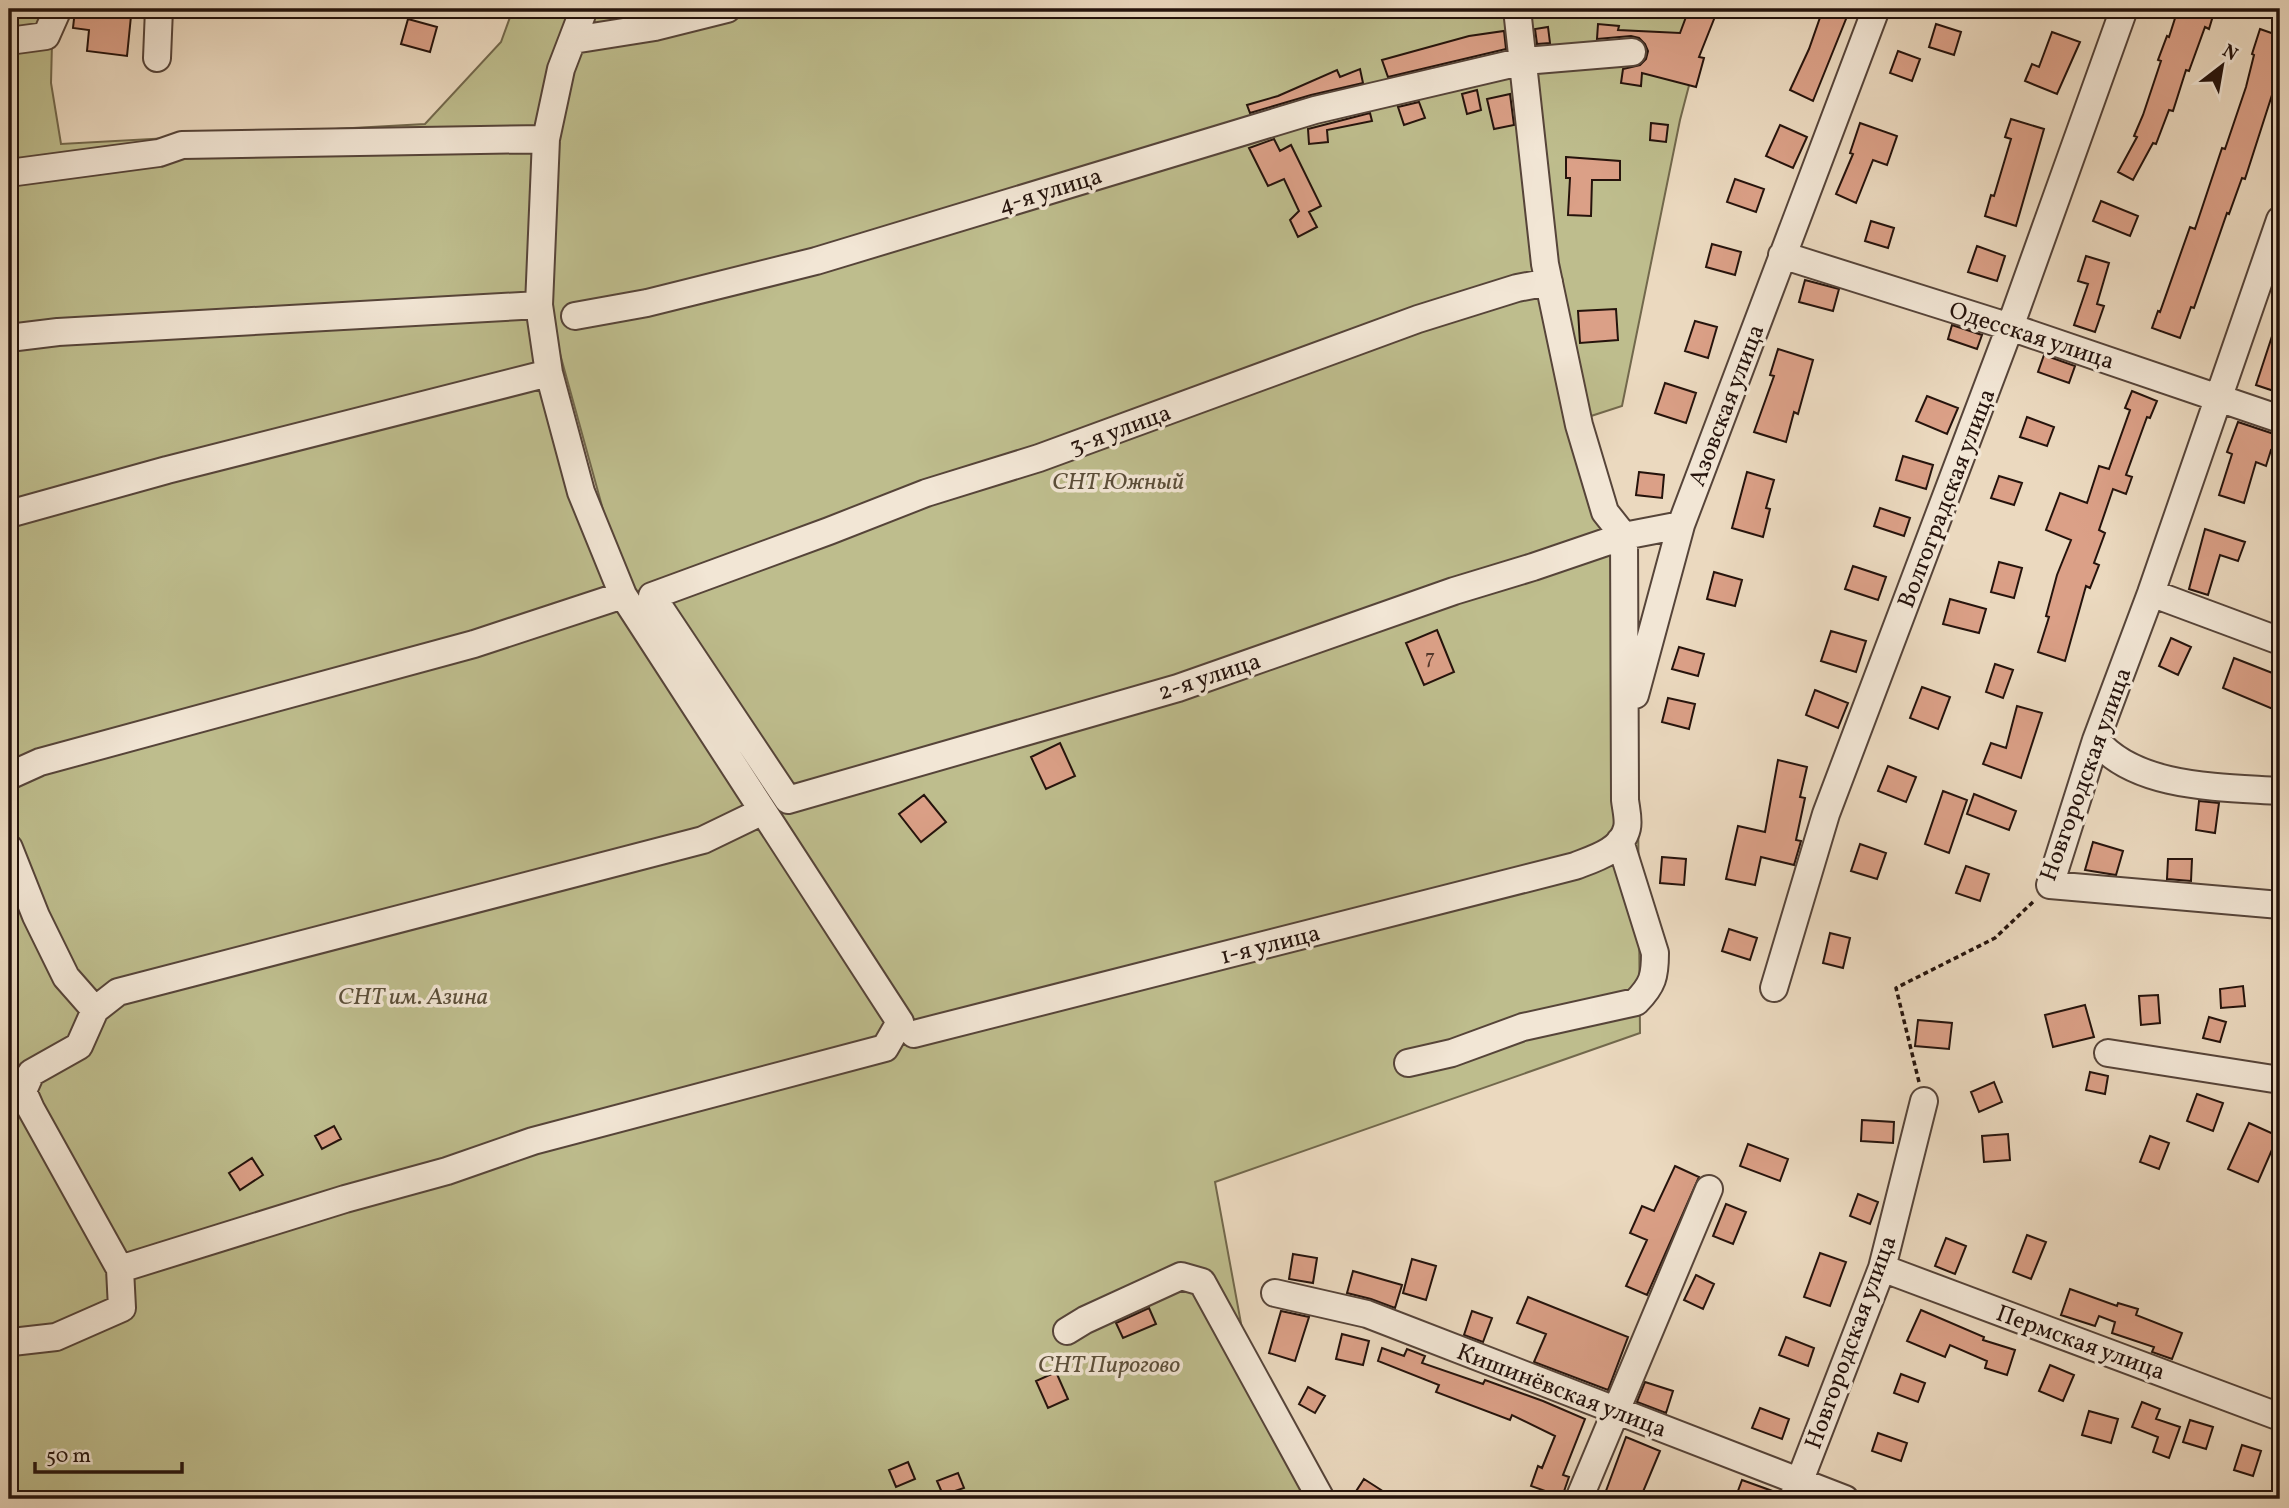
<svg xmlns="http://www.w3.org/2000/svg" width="2289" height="1508" viewBox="0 0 2289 1508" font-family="Vollkorn,serif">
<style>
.green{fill:#bebd8d;stroke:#72684c;stroke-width:2;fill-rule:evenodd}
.building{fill:#dba087;stroke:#25130c;stroke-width:2}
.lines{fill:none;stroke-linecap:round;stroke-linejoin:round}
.minor-casing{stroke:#564439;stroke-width:30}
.path{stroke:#25130c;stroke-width:3.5;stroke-dasharray:5 3.5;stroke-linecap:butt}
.minor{stroke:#f2e6d5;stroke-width:26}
.labels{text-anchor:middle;stroke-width:7;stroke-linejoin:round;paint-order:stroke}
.number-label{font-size:21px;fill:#52362b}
.street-label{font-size:24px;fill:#25130c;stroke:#f2e6d5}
.park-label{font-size:24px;font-style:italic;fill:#5b4e39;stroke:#f2e6d5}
</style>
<rect width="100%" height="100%" fill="#ebd9bf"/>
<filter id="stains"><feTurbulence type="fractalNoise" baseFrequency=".00286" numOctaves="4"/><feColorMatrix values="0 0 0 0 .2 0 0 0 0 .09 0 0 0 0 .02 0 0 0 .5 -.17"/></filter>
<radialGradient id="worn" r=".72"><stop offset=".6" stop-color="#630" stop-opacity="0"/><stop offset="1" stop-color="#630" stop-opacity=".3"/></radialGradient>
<!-- green -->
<path class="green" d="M9,9H66L52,43L51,83L61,144L425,124L501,42L513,9H1709L1680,120L1622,406L1585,418L1636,571L1640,1033L1215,1182L1247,1356L1329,1499H9ZM557,343L613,546L576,434Z"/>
<!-- building -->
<path class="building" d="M1689,9H1718L1699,57L1704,58L1696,87L1642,73L1641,86L1621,83L1623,69L1640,65L1646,59L1648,51L1645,44L1639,38L1631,36L1597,39L1598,24L1619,26L1618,30L1680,33Z
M1823,9H1850L1813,101L1790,90L1809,49Z
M2178,9H2215L2209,29L2205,27L2189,71L2186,70L2173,111L2169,110L2156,144L2153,143L2133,180L2118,172L2137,137L2134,136L2143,115L2161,61L2158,60L2167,36L2169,37Z
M75,10L131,16L127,56L87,51L89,30L73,28Z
M408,19L437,27L430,52L401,44Z
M1936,24L1961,32L1954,55L1929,47Z
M1548,27L1550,43L1537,44L1535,29Z
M2260,29L2280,36V79L2275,96L2272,95L2245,179L2242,178L2229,214L2227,213L2194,308L2191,307L2180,338L2152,328L2158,311L2160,312L2190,227L2195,229L2222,148L2225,149L2246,87L2254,55L2252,54Z
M1504,31L1506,49L1388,77L1382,60L1469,36Z
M2052,32L2080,42L2057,94L2025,81L2032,64L2039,67Z
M1898,51L1920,59L1912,81L1890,73Z
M1360,69L1363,83L1311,95L1250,113L1247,105L1278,96L1337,70L1340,77Z
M1477,90L1481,110L1467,114L1462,94Z
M1510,94L1514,125L1494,129L1487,99Z
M1419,102L1425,118L1404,125L1398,107Z
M1370,113L1372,121L1327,130L1328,142L1309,144L1308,129Z
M2011,119L2044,129L2016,226L1985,216L1991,195L1994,196L2011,139L2005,137Z
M1651,123L1668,125L1666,142L1650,140Z
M1860,123L1897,136L1887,165L1873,160L1856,203L1836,194L1853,154L1850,153Z
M1780,125L1807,137L1793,168L1766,156Z
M1274,139L1280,151L1291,145L1321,206L1309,212L1317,227L1298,237L1290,220L1299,211L1284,179L1268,186L1249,148Z
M1566,157L1620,161V180H1592L1591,216L1568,215L1570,178H1566Z
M1735,179L1764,189L1756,212L1727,202Z
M2101,201L2138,216L2130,236L2093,221Z
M1871,221L1894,228L1888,248L1865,241Z
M1712,244L1741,252L1735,275L1706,267Z
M1977,246L2005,256L1997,281L1968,272Z
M2086,256L2109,263L2097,304L2104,306L2095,332L2074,325L2088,284L2078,281Z
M1805,280L1839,289L1833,311L1799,302Z
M1616,309L1618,340L1580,343L1578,311Z
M1695,321L1717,327L1708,358L1685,351Z
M2277,321H2280V393L2256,385Z
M1952,325L1982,335L1977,349L1948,339Z
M1778,349L1813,360L1798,414L1794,412L1786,442L1754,432L1774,376L1770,375Z
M2044,355L2075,366L2069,383L2038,372Z
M1665,383L1696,393L1686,423L1655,413Z
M2132,391L2157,401L2150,418L2147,417L2126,475L2132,477L2126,494L2113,489L2099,530L2105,533L2094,563L2099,565L2090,588L2086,586L2065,661L2038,652L2049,617L2046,616L2057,575L2071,540L2046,530L2060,493L2087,503L2099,466L2109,469L2130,410L2125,408Z
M1927,396L1958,408L1947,434L1916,421Z
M2027,417L2054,427L2047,446L2020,437Z
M2238,422L2280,436V453L2271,450L2266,466L2256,462L2244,503L2219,495L2232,454L2227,452Z
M1903,456L1933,465L1926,489L1896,480Z
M1639,472L1664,475L1662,498L1636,495Z
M1747,472L1774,480L1766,508L1770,509L1763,537L1732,528Z
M1999,476L2022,483L2014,505L1991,498Z
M1880,508L1910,518L1904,536L1874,526Z
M2205,529L2245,542L2238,561L2220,555L2208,595L2189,589Z
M1999,562L2022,568L2014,598L1991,592Z
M1853,566L1886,577L1878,600L1845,589Z
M1714,572L1742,580L1735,606L1707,599Z
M1950,599L1986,609L1979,633L1943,624Z
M1437,630L1454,672L1424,685L1406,643Z
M1831,631L1866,641L1856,672L1821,661Z
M2171,638L2191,647L2178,675L2159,666Z
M1679,647L1704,654L1698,676L1672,669Z
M2234,658L2280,676V712L2223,688Z
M1995,664L2013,670L2003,698L1986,692Z
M1922,687L1950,697L1938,729L1910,718Z
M1815,690L1848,703L1838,728L1806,715Z
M1668,698L1695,704L1689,729L1662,722Z
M2017,706L2042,713L2021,778L1983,764L1991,743L2006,748Z
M1060,743L1075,776L1046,789L1031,757Z
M1778,760L1807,767L1800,797L1805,798L1796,840L1801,841L1794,865L1761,857L1755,885L1726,879L1738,826L1765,832Z
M1888,766L1916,777L1906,802L1878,791Z
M1943,791L1967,800L1949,853L1925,844Z
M1974,794L2016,811L2009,830L1967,814Z
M924,795L946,822L921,842L899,814Z
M2199,801L2219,803L2215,833L2196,830Z
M2093,842L2123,851L2116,875L2085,870Z
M1860,844L1886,853L1877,879L1851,871Z
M1662,857L1686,859L1684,885L1660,883Z
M2168,859H2192L2191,881L2167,879Z
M1966,866L1989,874L1980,901L1956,893Z
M1729,929L1757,938L1750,960L1722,951Z
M1830,933L1850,938L1843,968L1823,963Z
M2243,986L2245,1006L2221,1008L2220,989Z
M2158,995L2160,1023L2141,1025L2139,996Z
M2085,1005L2094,1037L2053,1047L2045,1015Z
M2209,1017L2226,1022L2220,1042L2203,1038Z
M1918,1020L1952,1023L1949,1049L1915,1046Z
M2090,1072L2108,1076L2105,1094L2086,1090Z
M1994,1082L2002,1102L1979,1112L1971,1092Z
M2197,1094L2223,1103L2213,1131L2187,1121Z
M1862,1120L1894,1122L1893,1143L1861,1141Z
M2249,1123L2278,1136L2258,1182L2228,1169Z
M334,1126L341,1139L322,1149L315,1136Z
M2008,1134L2010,1160L1984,1162L1982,1136Z
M2150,1136L2169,1143L2159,1169L2140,1162Z
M1748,1144L1788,1159L1780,1181L1740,1166Z
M252,1158L263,1175L240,1190L229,1173Z
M1675,1166L1699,1177L1647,1295L1626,1286L1647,1240L1630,1233L1642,1206L1654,1211Z
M1858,1194L1878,1202L1870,1224L1850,1216Z
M1726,1204L1746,1212L1733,1244L1713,1236Z
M2027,1235L2046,1242L2031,1279L2013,1272Z
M1946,1238L1966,1246L1955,1274L1935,1266Z
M1820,1253L1846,1262L1830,1306L1804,1297Z
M1293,1254L1317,1258L1313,1283L1289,1279Z
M1412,1259L1436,1266L1426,1300L1403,1293Z
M1353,1271L1402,1285L1395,1308L1371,1299L1347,1293Z
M1696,1275L1714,1284L1703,1309L1684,1300Z
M2070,1289L2117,1306L2118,1303L2138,1309L2136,1315L2182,1333L2172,1359L2152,1352L2154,1347L2112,1333L2115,1322L2099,1316L2095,1326L2061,1315Z
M1528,1297L1628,1337L1608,1390L1534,1362L1546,1334L1517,1323Z
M1149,1308L1156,1324L1123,1338L1116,1323Z
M1921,1310L1984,1337L1983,1340L2015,1350L2007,1375L1985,1368L1987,1361L1950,1345L1945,1357L1907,1341Z
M1281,1311L1309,1317L1295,1361L1269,1353Z
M1472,1311L1492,1318L1483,1342L1464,1335Z
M1342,1334L1369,1341L1363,1365L1336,1359Z
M1786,1337L1814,1348L1808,1366L1779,1355Z
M1382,1348L1404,1356L1407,1349L1425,1356L1422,1363L1483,1384L1485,1380L1543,1401L1585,1419L1563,1475L1569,1477L1562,1497L1531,1486L1538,1466L1542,1468L1555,1436L1512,1415L1510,1420L1436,1392L1439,1385L1378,1361Z
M2050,1365L2074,1375L2063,1401L2039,1391Z
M1056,1372L1068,1399L1048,1408L1036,1381Z
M1901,1374L1925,1383L1918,1402L1894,1393Z
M1645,1382L1673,1391L1666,1413L1637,1402Z
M1308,1387L1325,1396L1315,1413L1299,1404Z
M2142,1402L2160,1409L2156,1419L2180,1427L2169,1458L2153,1452L2158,1437L2132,1427Z
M1760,1408L1789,1419L1782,1439L1752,1428Z
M2089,1411L2118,1419L2111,1443L2082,1435Z
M2190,1420L2213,1427L2206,1449L2183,1442Z
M1878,1433L1907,1443L1901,1461L1872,1451Z
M1626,1437L1660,1451L1640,1499H1603Z
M2242,1445L2261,1451L2253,1476L2234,1470Z
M908,1462L915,1479L896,1487L889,1470Z
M958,1473L964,1488L943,1495L937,1481Z
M1364,1479L1395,1499H1351Z
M1742,1480L1778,1493L1777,1499H1735Z"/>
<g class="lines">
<!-- minor casing -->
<g class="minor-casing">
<path id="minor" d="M573,40L655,27L727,9
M9,41L46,36L58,9
M157,58L159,9
M9,173L159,153L182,145L546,139
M2280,220L2151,593L2096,740L2050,885L2280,905
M1782,255L2010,327L2280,419
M1549,282L1517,288L1418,319L1039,458L926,493L829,531L652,596L788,800L1178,688L1454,591L1533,567L1624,536L1681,525
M575,316L647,303L816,261L1315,110L1524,61L1632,52
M9,338L58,332L539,305
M9,514L167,470L549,373
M2151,593L2280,641
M1635,695L1681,525L1876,9
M2096,740C2136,789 2222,787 2280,791
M9,776L40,762L474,644L623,595
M9,848L36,916L66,977L95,1010
M1774,988L1826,814L2010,327L2124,9
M914,1034L1575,866C1593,859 1622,851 1627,828C1629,820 1626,809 1625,800L1624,536L1605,512L1579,425L1545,264L1517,9
M2108,1053L2280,1080
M1408,1063L1452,1053L1523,1027L1636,1002C1653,985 1655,976 1655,953L1620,841
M1882,1268L2280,1417
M120,1269L31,1109L23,1091L31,1073L79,1046L95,1010L118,992L703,840L763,811
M1275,1293L1367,1314L1845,1499
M1067,1331L1085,1320L1181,1276L1202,1282L1321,1499
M9,1345L12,1342L56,1337L122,1308L120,1269L345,1199L447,1171L533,1141L885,1048L900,1022L623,595L581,492L549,373L539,305L546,139L561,69L584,9
M1793,1498L1882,1268L1924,1101
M1579,1499L1709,1189"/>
</g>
<!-- path -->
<path class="path" d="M1919,1082L1896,988L1995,938L2034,901"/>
<!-- minor -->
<use href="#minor" class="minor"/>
</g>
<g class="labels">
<!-- number labels -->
<g class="number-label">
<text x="1430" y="664">7</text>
</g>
<!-- street labels -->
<g class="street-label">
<text transform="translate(1050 190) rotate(-17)" y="8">4-я улица</text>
<text transform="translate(2032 335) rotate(18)" y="8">Одесская улица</text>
<text transform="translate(1726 405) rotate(-69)" y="8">Азовская улица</text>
<text transform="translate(1120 429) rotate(-20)" y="8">3-я улица</text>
<text transform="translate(1946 498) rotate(-69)" y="8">Волгоградская улица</text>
<text transform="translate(1209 676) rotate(-18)" y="8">2-я улица</text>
<text transform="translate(2085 774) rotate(-70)" y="8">Новгородская улица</text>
<text transform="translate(1270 944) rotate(-14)" y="8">1-я улица</text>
<text transform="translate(1850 1342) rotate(-70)" y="8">Новгородская улица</text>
<text transform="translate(2081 1342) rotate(20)" y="8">Пермская улица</text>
<text transform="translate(1562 1390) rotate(21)" y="8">Кишинёвская улица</text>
</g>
<!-- park labels -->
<g class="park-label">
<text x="1118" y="489">СНТ Южный</text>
<text x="413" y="1004">СНТ им. Азина</text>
<text x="1109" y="1372">СНТ Пирогово</text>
</g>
</g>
<!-- margin -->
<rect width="2289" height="1508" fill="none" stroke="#ebd9bf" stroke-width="35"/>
<rect x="10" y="10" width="2268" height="1487" fill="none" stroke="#25130c" stroke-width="3.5"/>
<rect x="18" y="18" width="2254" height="1473" fill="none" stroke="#25130c" stroke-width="2"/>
<!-- north arrow -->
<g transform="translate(2222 66) rotate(31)" stroke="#f2e6d5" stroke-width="5" paint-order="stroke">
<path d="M0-5L12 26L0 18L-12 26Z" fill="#25130c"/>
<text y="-10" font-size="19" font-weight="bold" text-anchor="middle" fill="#25130c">N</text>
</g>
<!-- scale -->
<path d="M35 1462v10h147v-10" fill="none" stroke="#25130c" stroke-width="3.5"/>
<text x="46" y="1462" font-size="21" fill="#25130c" stroke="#f2e6d5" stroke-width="5" paint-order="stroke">50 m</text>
<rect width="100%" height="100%" filter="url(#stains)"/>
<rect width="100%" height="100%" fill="url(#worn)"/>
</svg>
